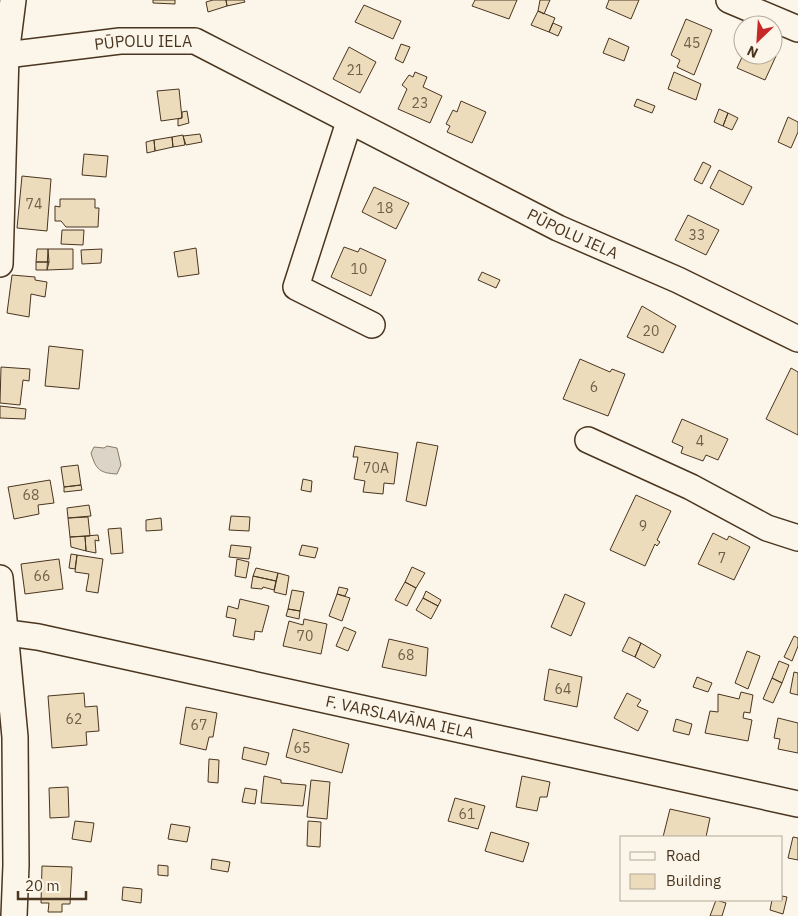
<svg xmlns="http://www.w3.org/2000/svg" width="798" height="916" viewBox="0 0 798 916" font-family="'IBM Plex Sans',sans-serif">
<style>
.water{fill:#dcd4c6;stroke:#887966}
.building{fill:#ecdcbc;stroke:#4a3520}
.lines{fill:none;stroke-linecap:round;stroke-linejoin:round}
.minor-casing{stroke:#4a3520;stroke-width:28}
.minor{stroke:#fbf6e9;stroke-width:25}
.labels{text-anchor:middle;stroke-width:4;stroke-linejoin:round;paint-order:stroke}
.number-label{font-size:14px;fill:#725f47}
.street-label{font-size:16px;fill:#4a3520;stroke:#fbf6e9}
</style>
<rect width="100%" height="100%" fill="#fbf6e9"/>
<!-- water -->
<path class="water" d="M107,446L117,448L121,465L117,474C100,473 96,470 91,453L94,447L104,448Z"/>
<!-- building -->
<path class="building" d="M153,0H175V4L153,3Z
M213,0H226L227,6L208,12L206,2Z
M226,0H244L245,2L227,6Z
M475,0H517L509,19L472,6Z
M550,0L544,14L538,11L540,0Z
M609,0H639L631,19L606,8Z
M364,5L401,21L393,39L355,22Z
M538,11L555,18L549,32L531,25Z
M686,19L712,30L694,75L677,67L680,60L671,55Z
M553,23L562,27L558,36L549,32Z
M609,38L629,47L624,61L603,53Z
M401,44L410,47L403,63L395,59Z
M349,47L376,62L360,93L333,79Z
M743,55L776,56L765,80L737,68Z
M415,72L427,77L423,87L442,96L430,123L398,109L407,89L402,85L409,75L413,77Z
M674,72L701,84L696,100L668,89Z
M179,89L182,118L161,121L157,91Z
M637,99L655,106L652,113L634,106Z
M461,101L486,112L472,143L447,132L450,126L446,124L453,110L457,112Z
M719,109L728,113L723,126L714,122Z
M187,111L189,123L178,126V119L182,118V112Z
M728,113L738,118L732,130L723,126Z
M788,117L798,122V132L791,148L778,142Z
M200,134L202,142L186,145L183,136Z
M183,135L185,145L173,147L172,137Z
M172,137L173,147L155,151L154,140Z
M154,140L155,151L147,153L146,142Z
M84,154L108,156L106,177L82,175Z
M703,162L711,166L702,184L694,180Z
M719,170L752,187L743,205L710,188Z
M22,176L51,179L47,231L17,228Z
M374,187L409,203L396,229L362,212Z
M60,199H95V208H99L98,227H66L61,221H55V206L60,207Z
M688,215L719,230L706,255L675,240Z
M62,230H84L83,245L61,244Z
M344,247L358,252L360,248L386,260L371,296L331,277Z
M196,248L199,274L178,277L174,252Z
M37,249H48L49,262H36Z
M48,249H73V269L47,270Z
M102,249L101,263L82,264L81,250Z
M36,262H49L47,270H36Z
M482,272L500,280L496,288L478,280Z
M12,275L35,277V280L47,282L45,297L31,294L29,317L7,313Z
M642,306L676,326L663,353L627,337Z
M49,346L83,350L79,389L45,386Z
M580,359L610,372L612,369L625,374L608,416L563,399Z
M1,367L30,369L29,381L23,380L20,405L0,403Z
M791,368L798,372V435L766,419Z
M0,406L26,409L25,419L0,418Z
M682,419L728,439L718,460L706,455L703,461L681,453L683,447L672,442Z
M417,442L438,446L426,506L406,501Z
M355,446L398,453L394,484L384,483L383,494L363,492L365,481L354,479L358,457H353Z
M78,465L81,485L64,487L61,467Z
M303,479L312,481L311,492L301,490Z
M50,480L54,503L38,505L39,514L14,519L8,487Z
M81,485L82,490L64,492V487Z
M636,495L671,511L657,540L660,542L657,546L655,544L645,566L610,550Z
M89,505L91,516L68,518L67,508Z
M231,516L250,517L249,531L229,530Z
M88,517L90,536L70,537L68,518Z
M161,518L162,530L146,531V520Z
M121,528L123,553L111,554L108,529Z
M713,533L727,540L729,536L750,547L734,580L698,564Z
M98,535L99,541L95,540L96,553L86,551L85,536Z
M85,536L86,551L71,547L70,537Z
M231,545L251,547L249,559L229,557Z
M302,545L318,548L315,558L299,555Z
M71,554L77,555L75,569L69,568Z
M77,555L103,559L98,593L86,591L89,574L75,572Z
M59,559L63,589L25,594L21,564Z
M237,559L249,562L246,578L235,576Z
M412,567L425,573L416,588L405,582Z
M256,568L278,573L276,581L253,576Z
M278,573L289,576L286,595L274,592Z
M253,576L276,581L274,590L263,587L262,589L251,588Z
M405,582L416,588L407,606L395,600Z
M339,587L348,589L345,596L337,594Z
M292,590L304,592L300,611L288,609Z
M426,591L441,600L438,606L423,598Z
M337,594L350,598L342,621L329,616Z
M565,594L585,603L571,636L551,627Z
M423,598L438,606L431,619L416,610Z
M240,599L269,606L262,632L255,631L254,640L233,636L236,619L226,617L228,606L238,609Z
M288,609L300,611L299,619L286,616Z
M304,619L327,624L321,654L283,646L289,621L303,625Z
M344,627L356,632L348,651L336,646Z
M794,636L798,638V646L792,661L784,657Z
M629,637L641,643L635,657L622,651Z
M389,639L428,648L426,676L382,667Z
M641,643L661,655L654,668L635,657Z
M747,651L760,656L748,689L735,683Z
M779,661L789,665L782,683L772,678Z
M549,669L582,677L577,707L544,700Z
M794,672L798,673V695L790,693Z
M697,677L712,683L708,692L693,687Z
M772,678L782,683L773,703L763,699Z
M741,692L753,695L750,713L744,712L743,718L752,720L748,741L705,733L710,711L718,712V694L739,699Z
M84,693L85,707L97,706L99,731L86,732L87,745L52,748L48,696Z
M627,693L641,700L637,706L648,711L638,731L614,718Z
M186,707L217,713L213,737H209L206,750L180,744Z
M778,718L798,723V753L778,749L780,739L774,738Z
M676,719L692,724L689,735L673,731Z
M293,729L349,744L342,773L286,757Z
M244,747L269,753L266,765L242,759Z
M209,759L219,760L218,783L208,782Z
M264,776L281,780V783L306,785L303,806L261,803Z
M522,776L550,782L547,797H540L537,811L516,807Z
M311,780L330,782L327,819L307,817Z
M68,787L69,817L50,818L49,788Z
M245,788L257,790L255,804L242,802Z
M455,798L485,806L478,829L448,821Z
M670,809L710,818L706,837H663Z
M75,821L94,823L91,842L72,839Z
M308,821L321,822L320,847L307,846Z
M171,824L190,827L187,842L168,839Z
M491,832L529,843L523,862L485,851Z
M793,837L798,838V860L788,858Z
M212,859L230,862L228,872L211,869Z
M158,865L168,866V876L158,875Z
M42,866L72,867L70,904H62V912H48L49,903H41Z
M123,887L142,889L141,903L122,900Z
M782,896L787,897L783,914L770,910L772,900H782Z
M716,900L726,903L722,916H710Z"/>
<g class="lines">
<!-- minor casing -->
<g class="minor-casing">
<g id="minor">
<path d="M729,0L798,29"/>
<path id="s1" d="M6,55L120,41H195L558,228L678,280L798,339"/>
<path d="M349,122L296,287L372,325"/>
<path d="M0,264L6,55L13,0"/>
<path d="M588,440L691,487L767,528L798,538"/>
<path d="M0,578L15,737L16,865L14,916"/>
<path id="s2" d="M0,632L38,637L798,804"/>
</g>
</g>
<!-- minor -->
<use href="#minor" class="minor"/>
</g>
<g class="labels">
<!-- number labels -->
<g class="number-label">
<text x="692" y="48">45</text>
<text x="355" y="75">21</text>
<text x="420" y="108">23</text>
<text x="34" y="209">74</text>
<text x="385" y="213">18</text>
<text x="697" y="240">33</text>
<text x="359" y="274">10</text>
<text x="651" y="336">20</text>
<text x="594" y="392">6</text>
<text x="700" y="446">4</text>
<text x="376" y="473">70A</text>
<text x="31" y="500">68</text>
<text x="643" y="531">9</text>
<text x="722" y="563">7</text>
<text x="42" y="581">66</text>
<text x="305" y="641">70</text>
<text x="406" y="660">68</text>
<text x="563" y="694">64</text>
<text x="74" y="724">62</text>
<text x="199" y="730">67</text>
<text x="302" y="753">65</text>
<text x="467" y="819">61</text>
</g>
<!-- street labels -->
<g class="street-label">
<text dy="6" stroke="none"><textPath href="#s1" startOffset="138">PŪPOLU IELA</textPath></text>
<text dy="6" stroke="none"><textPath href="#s1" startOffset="614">PŪPOLU IELA</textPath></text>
<text dy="6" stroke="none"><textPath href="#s2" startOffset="409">F. VARSLAVĀNA IELA</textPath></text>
</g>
</g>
<!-- legend -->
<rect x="620" y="836" width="162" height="65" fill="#fbf6e9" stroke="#b4a999"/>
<rect x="630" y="852" width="25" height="8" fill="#fbf6e9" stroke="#b4a999"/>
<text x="666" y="861" font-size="15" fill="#4a3520">Road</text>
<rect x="630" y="874" width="25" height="15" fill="#ecdcbc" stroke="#b4a999"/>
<text x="666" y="886" font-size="15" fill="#4a3520">Building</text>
<!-- north arrow -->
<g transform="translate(758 40) rotate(205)"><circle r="24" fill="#fbf6e9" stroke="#b4a999"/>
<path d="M0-4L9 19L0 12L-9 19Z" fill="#c62828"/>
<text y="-8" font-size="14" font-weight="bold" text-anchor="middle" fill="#4a3520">N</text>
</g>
<!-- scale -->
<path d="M18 891v8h68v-8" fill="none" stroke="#4a3520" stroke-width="2.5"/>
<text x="25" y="891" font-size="15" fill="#4a3520" stroke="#fbf6e9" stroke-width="4" paint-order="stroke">20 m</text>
</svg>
